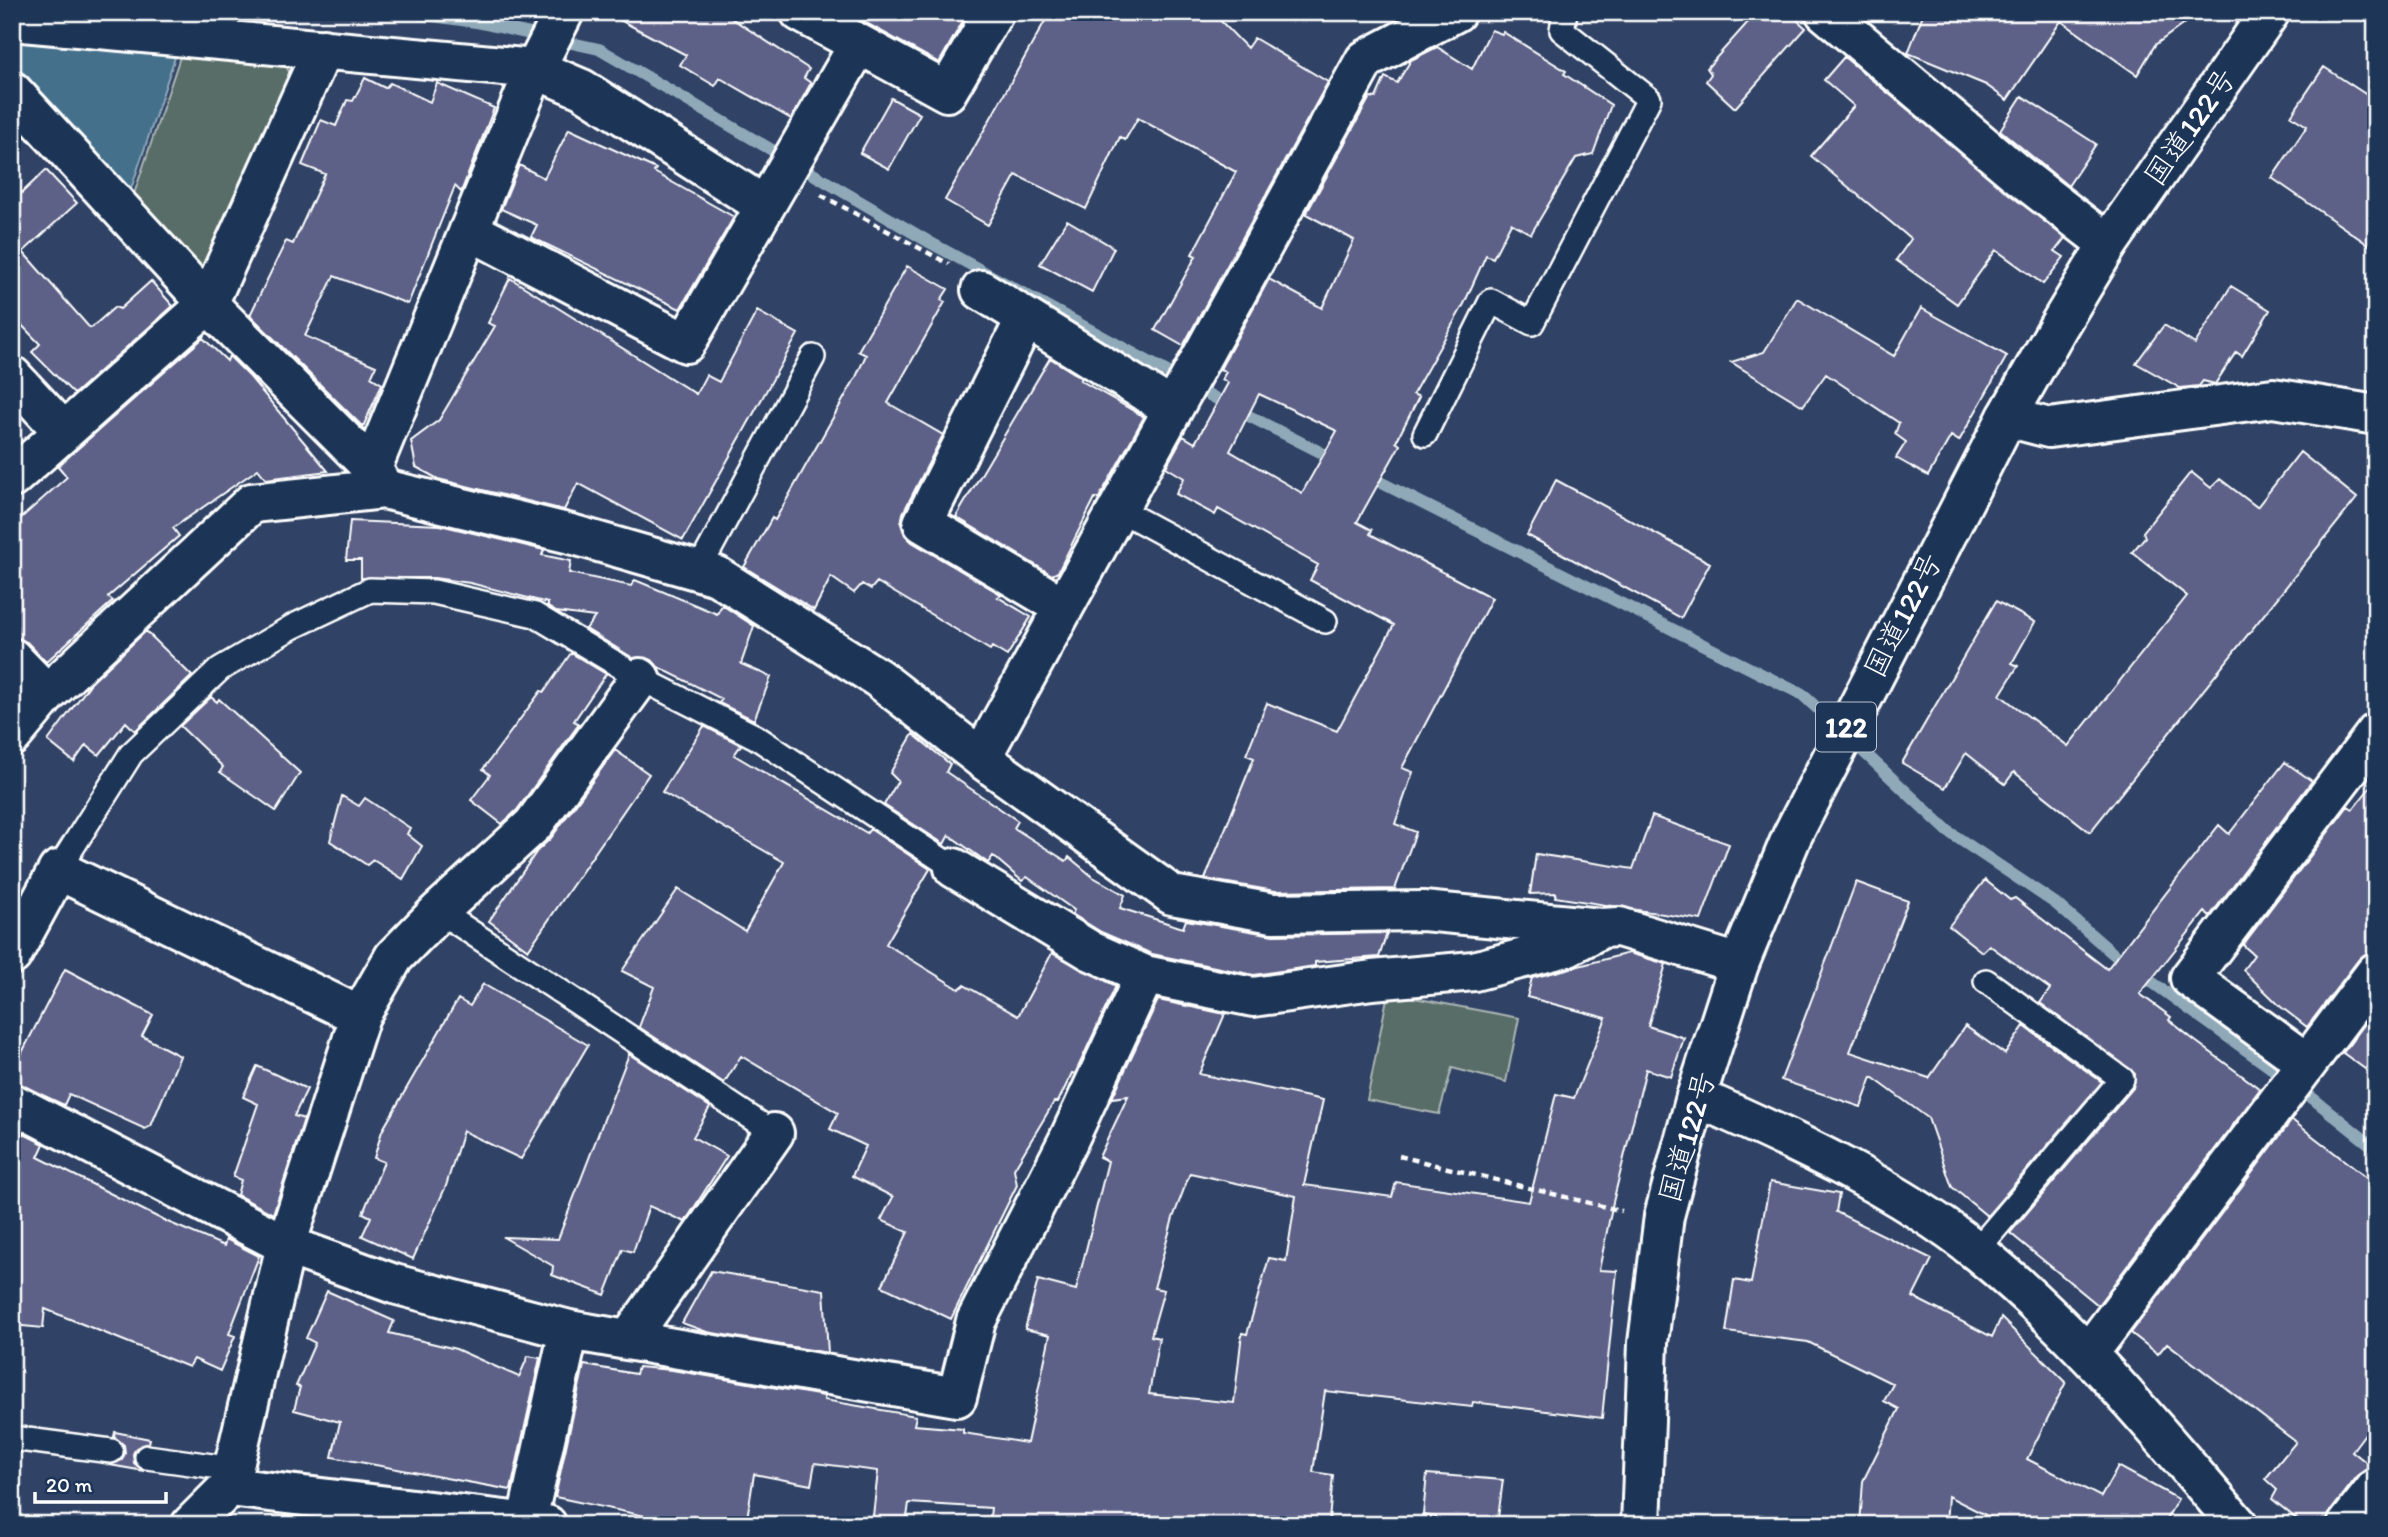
<svg xmlns="http://www.w3.org/2000/svg" width="2388" height="1537" viewBox="0 0 2388 1537" font-family="Itim,'Klee One',sans-serif">
<style>
.green{fill:#596d68;stroke:#acb6b4;stroke-width:2}
.water{fill:#446f8b;stroke:#8fa9b9;stroke-width:2}
.lines{fill:none;stroke-linecap:round;stroke-linejoin:round}
.stream{stroke:#8fa9b9;stroke-width:12}
.building{fill:#5d6187;stroke:#fff;stroke-width:2;fill-rule:evenodd}
.service-casing{stroke:#fff;stroke-width:28}
.minor-casing{stroke:#fff;stroke-width:44}
.tertiary-casing{stroke:#fff;stroke-width:44}
.trunk-casing{stroke:#fff;stroke-width:44}
.path{stroke:#fff;stroke-width:4.5;stroke-dasharray:7 5;stroke-linecap:butt}
.service{stroke:#1d3557;stroke-width:23}
.minor{stroke:#1d3557;stroke-width:38}
.tertiary{stroke:#1d3557;stroke-width:38}
.trunk{stroke:#1d3557;stroke-width:38}
.labels{text-anchor:middle;stroke-width:6;stroke-linejoin:round;paint-order:stroke}
.shield{fill:#1d3557;stroke:#bbc2cd;stroke-width:2}
.shield-label{font-size:28px;font-weight:bold;fill:#fff}
.street-label{font-size:30px;fill:#fff;stroke:#1d3557}
</style>
<rect width="100%" height="100%" fill="#304265"/>
<filter id="ink" filterUnits="userSpaceOnUse"><feTurbulence type="fractalNoise" baseFrequency=".0143" numOctaves="2"/><feDisplacementMap in="SourceGraphic" scale="14" xChannelSelector="R" yChannelSelector="G"/><feConvolveMatrix kernelMatrix="1 2 1 2 8 2 1 2 1" color-interpolation-filters="sRGB"/></filter>
<g filter="url(#ink)">
<!-- green -->
<path class="green" d="M181,54L283,61L295,82L208,273L190,272L132,200Z
M1388,993L1519,1018L1506,1082L1452,1068L1439,1114L1367,1100Z"/>
<!-- water -->
<path class="water" d="M12,33L176,54L128,198L12,74Z"/>
<g class="lines">
<!-- stream -->
<path class="stream" d="M403,12L476,22L599,49L931,243L1237,410L1338,461
M1366,475L1803,695L1949,832L2055,903L2117,957L2306,1093L2376,1149"/>
</g>
<!-- building -->
<path class="building" d="M605,12H722L809,69L804,78L811,83L791,119L720,78L715,86L680,65L686,55Z
M846,12H968L939,63Z
M1050,12H1212L1247,48L1254,38L1328,82L1183,346L1155,330L1196,256L1192,254L1236,172L1138,118L1125,140L1120,137L1086,209L1016,175L988,225L945,200Z
M1757,12H1788L1806,28L1735,108L1706,81L1711,74L1707,68Z
M1924,12H2200L2155,45L2137,75L2061,21L2007,100L1986,85L1908,53Z
M1491,30L1502,34L1503,32L1566,71L1564,74L1611,105L1593,154L1576,158L1531,234L1511,223L1493,258L1486,255L1464,304L1413,394L1419,397L1396,442L1400,445L1357,522L1372,530L1370,534L1492,598L1402,768L1413,772L1395,824L1416,832L1395,889L1275,891L1205,879L1254,758L1246,755L1267,703L1337,731L1394,625L1310,580L1318,565L1218,509L1215,515L1176,494L1184,478L1166,467L1183,436L1195,443L1228,383L1222,379L1226,372L1220,369L1269,279L1322,308L1354,240L1306,214L1370,97L1376,98L1385,77L1397,83L1411,60L1437,47L1472,69ZM1259,394L1337,431L1302,493L1230,451Z
M1844,57L2065,238L2055,251L2064,257L2043,284L1996,250L1957,304L1896,260L1911,239L1811,156L1854,106L1824,80Z
M2324,67L2376,101V250L2272,178L2307,126L2291,116Z
M365,78L385,88L390,83L430,102L437,83L494,108L461,192L455,186L408,304L334,276L305,336L376,366L371,377L382,384L363,427L250,315L286,241L293,244L325,174L302,165L321,120L336,126L347,100L353,101Z
M2022,96L2096,144L2068,186L2000,130Z
M891,98L920,114L889,169L860,153Z
M569,129L656,169L654,172L734,217L680,309L531,237L537,225L501,209L519,165L544,178Z
M46,170L77,203L23,252L88,326L91,328L115,307L120,309L151,281L173,306L74,394L32,352L40,344L12,315V202Z
M1067,220L1114,248L1092,292L1040,264Z
M907,266L948,289L941,300L945,302L888,403L943,435L903,513L901,524L905,535L912,542L1002,595L998,597L1031,617L1007,656L992,647L990,650L877,582L871,589L862,584L854,593L831,577L814,610L744,567L772,518L775,520L856,377L866,355L858,351Z
M510,278L696,394L706,375L719,382L757,311L798,334L683,540L578,483L564,510L438,479L416,467L411,441L439,420L495,326L488,323Z
M2231,286L2270,310L2242,356L2236,352L2215,384L2203,381L2199,386L2180,388L2136,363L2164,325L2195,344Z
M1797,298L1894,356L1921,308L2007,356L1959,441L1951,436L1928,476L1896,458L1906,442L1895,434L1899,423L1826,374L1803,406L1731,362L1764,352Z
M203,338L227,361L229,356L250,377L328,471L266,479L258,469L173,528L179,536L108,597L113,601L46,662L27,642L12,637V526L67,477L58,466Z
M1050,358L1082,378L1080,380L1144,417L1099,498H1095L1058,572L1052,575L956,517Z
M2300,452L2357,498L2090,832L2014,772L2005,784L1966,753L1945,788L1902,763L1996,601L2035,622L2012,663L2018,666L2000,695L2068,746L2187,596L2132,552L2145,537L2143,532L2191,472L2211,488L2220,479L2257,507Z
M1556,480L1710,563L1681,618L1527,535Z
M350,521L440,525L544,550L542,555L571,561L569,573L631,586L635,580L717,614L722,605L754,626L741,664L771,677L754,720L719,703L722,699L658,667L652,660L633,658L586,629L595,617L556,612L548,607V603L470,583L434,578H361V560H346Z
M146,631L192,676L135,731L126,722L99,755L86,745L74,762L48,741L91,683Z
M571,653L606,674L574,721L579,724L517,810L502,824L471,800L490,775L483,769L541,691L544,692Z
M211,697L217,702L219,699L300,773L276,811L220,772L223,767L180,726Z
M704,726L741,745L734,755L867,833L870,829L930,869L886,944L959,989L964,985L1018,1016L1052,953L1116,986L1075,1074L1072,1073L1058,1102H1054L1014,1169L1017,1185L951,1319L882,1286L908,1232L881,1220L893,1197L852,1176L866,1146L830,1129L838,1113L741,1056L724,1083L639,1027L654,987L622,971L678,889L745,931L784,862L662,792Z
M913,734L950,764L946,772L1018,821L1014,828L1066,861L1069,857L1093,877L1125,895L1120,908L1183,928L1186,920L1273,935L1387,933L1379,957L1315,962V966L1254,975L1152,954L1101,932L1072,914L1074,910L1027,877L1022,881L993,856L988,863L949,835L944,844L884,805L898,781L890,773Z
M615,750L649,774L528,950L489,921L537,851L551,838Z
M2285,762L2312,781L2210,916L2205,912L2140,994L2171,1017L2169,1020L2194,1040L2260,1089L2098,1305L2010,1233L2133,1088L2135,1074L2040,1003L2050,989L1989,945L1982,952L1949,926L1985,880L2010,900L2015,898L2107,969L2219,825L2229,834Z
M2376,780V951L2359,959L2307,1027L2281,1007L2243,970L2254,955L2243,945L2348,806L2353,809Z
M342,796L359,806L365,798L410,828L407,834L422,846L403,879L373,860L367,865L330,841Z
M1652,816L1729,844L1701,920L1555,897L1556,893L1530,894L1536,854L1633,869Z
M1856,882L1908,901L1850,1052L1929,1078L1965,1026L2005,1054L2024,1026L2102,1082L1987,1216L1952,1187L1928,1118L1872,1077L1861,1107L1781,1080Z
M1629,953L1666,964L1648,1026L1684,1038L1671,1077L1646,1069L1613,1202L1599,1270L1617,1271L1602,1418L1473,1402L1472,1407L1325,1391L1313,1472L1333,1475L1329,1521L1270,1515L1269,1525H989L991,1508L909,1503L906,1525H872L878,1471L815,1463L811,1485L754,1474L746,1525H687L555,1497L584,1365L636,1374L638,1367L672,1370L824,1396V1400L916,1416L914,1425L963,1429V1433L1027,1443L1050,1335L1025,1329L1038,1280L1076,1290L1108,1161L1099,1157L1128,1096L1112,1098L1158,1000L1225,1014L1199,1074L1323,1100L1304,1185L1392,1197L1396,1182L1529,1202L1556,1094L1574,1098L1606,1018L1527,997L1532,978ZM1190,1173L1296,1196L1286,1261L1269,1258L1247,1334L1242,1333L1234,1403L1149,1394L1159,1338L1151,1336L1164,1290L1154,1288L1173,1218Z
M65,969L153,1015L142,1036L180,1056L151,1126L145,1129L69,1094L64,1105L12,1081V1072Z
M483,984L588,1045L521,1159L463,1131L446,1186L413,1259L362,1236L371,1217L363,1213L384,1162L374,1158L382,1131L458,999L470,1006Z
M2376,1009V1077L2343,1053Z
M629,1054L710,1107L693,1137L727,1156L685,1222L649,1206L633,1252L623,1249L605,1295L552,1275L553,1266L503,1237L558,1239Z
M257,1066L307,1089L294,1116L304,1119L273,1214L237,1195L241,1180L233,1177L258,1104L243,1097Z
M2292,1120L2376,1185V1419L2352,1451L2372,1467L2359,1474L2330,1512L2326,1525H2304L2272,1499L2277,1490L2265,1479L2296,1442L2167,1343L2158,1354L2131,1333Z
M12,1128L44,1144L38,1157L163,1220L224,1246L226,1239L259,1256L229,1334L235,1336L220,1371L194,1359L189,1367L45,1309L43,1328L12,1325Z
M1770,1182L1839,1194L1836,1212L1932,1259L1913,1297L1992,1337L2001,1318L2066,1382L2027,1459L2101,1497L2118,1466L2178,1499L2163,1525H2005L1948,1496L1946,1525H1860L1863,1481L1899,1409L1884,1401L1893,1384L1808,1342L1726,1332L1734,1280L1751,1283Z
M711,1271L824,1290L828,1353L707,1332L682,1323Z
M327,1291L394,1321L389,1333L456,1349L519,1377L528,1356L540,1358L511,1490L332,1457L340,1422L294,1410L300,1387L296,1386L315,1343L306,1338Z
M115,1432L150,1439L149,1443L136,1448L133,1454L134,1463L144,1471L110,1465L122,1460L125,1453L124,1445L114,1437Z
M1427,1474L1503,1480L1497,1525H1435L1436,1517L1423,1515Z"/>
<g class="lines">
<!-- service casing -->
<g class="service-casing">
<path id="service" d="M1425,434L1491,301L1532,323L1649,99L1562,30L1565,12
M1118,509L1325,621
M698,571L813,357
M58,870L131,754L220,669L292,627L370,590L434,592L535,615L640,678L756,737L954,868
M439,911L774,1133
M1976,1251L2122,1079L1986,981
M12,1438L111,1451
M147,1457L234,1469"/>
</g>
<!-- minor casing -->
<g class="minor-casing">
<path id="minor" d="M1825,12L2015,172L2108,244
M12,21L535,69L582,89L765,206
M859,44L947,92L994,12
M12,91L208,304L372,468L384,489
M469,230L686,343L859,44L800,12
M981,290L1173,409
M1025,320L923,523L1064,607
M12,376L64,432
M2007,417L2049,428L2273,398L2376,415
M372,468L535,69L564,12
M12,478L208,304L323,49
M12,658L47,694
M12,736L47,694L252,503L384,489L571,534L717,576L878,678L981,758L1172,895L1273,913L1423,911L1602,928
M981,758L1365,60L1456,12
M954,868L1091,951L1145,975L1253,997L1372,980L1474,971L1566,947L1602,928L1619,927L1739,964
M12,955L58,870L360,1016
M2307,1063L2190,978L2376,733
M12,1103L286,1245L394,1284L569,1330L957,1397L976,1321L1068,1141L1145,975
M630,1338L774,1133
M2088,1354L2376,972
M229,1487L547,1525
M191,1525L229,1487L286,1245L360,1016L394,957L439,911L533,825L640,678
M526,1525L569,1330
M2347,1525L2376,1488"/>
</g>
<!-- tertiary casing -->
<g class="tertiary-casing">
<path id="tertiary" d="M1696,1097C1791,1139 1898,1188 1979,1253C2077,1332 2156,1430 2238,1525"/>
</g>
<!-- trunk casing -->
<g class="trunk-casing">
<path id="trunk" d="M1641,1525L1648,1343L1664,1216L1696,1097L1739,964L1792,836L2007,417L2058,327L2108,244L2270,12"/>
</g>
<!-- path -->
<path class="path" d="M821,195L949,264
M1399,1156L1622,1211"/>
<!-- service -->
<use href="#service" class="service"/>
<!-- minor -->
<use href="#minor" class="minor"/>
<!-- tertiary -->
<use href="#tertiary" class="tertiary"/>
<!-- trunk -->
<use href="#trunk" class="trunk"/>
</g>
</g>
<g class="labels">
<!-- shield labels -->
<rect class="shield" x="1816" y="702.5" width="60" height="49" rx="5"/>
<g class="shield-label">
<text x="1846" y="737">122</text>
</g>
<!-- street labels -->
<g class="street-label">
<text transform="translate(2190 127) rotate(-55)" y="10">国道122号</text>
<text transform="translate(1903 615) rotate(-63)" y="10">国道122号</text>
<text transform="translate(1687 1137) rotate(-74)" y="10">国道122号</text>
</g>
</g>
<!-- margin -->
<rect width="2388" height="1537" fill="none" stroke="#1d3557" stroke-width="42"/>
<rect x="21" y="21" width="2346" height="1495" fill="none" stroke="#fff" stroke-width="2.5" filter="url(#ink)"/>
<!-- scale -->
<path d="M35 1492v10h131v-10" fill="none" stroke="#ffffff" stroke-width="3.5"/>
<text x="46" y="1492" font-size="21" fill="#ffffff" stroke="#1d3557" stroke-width="5" paint-order="stroke">20 m</text>
</svg>
